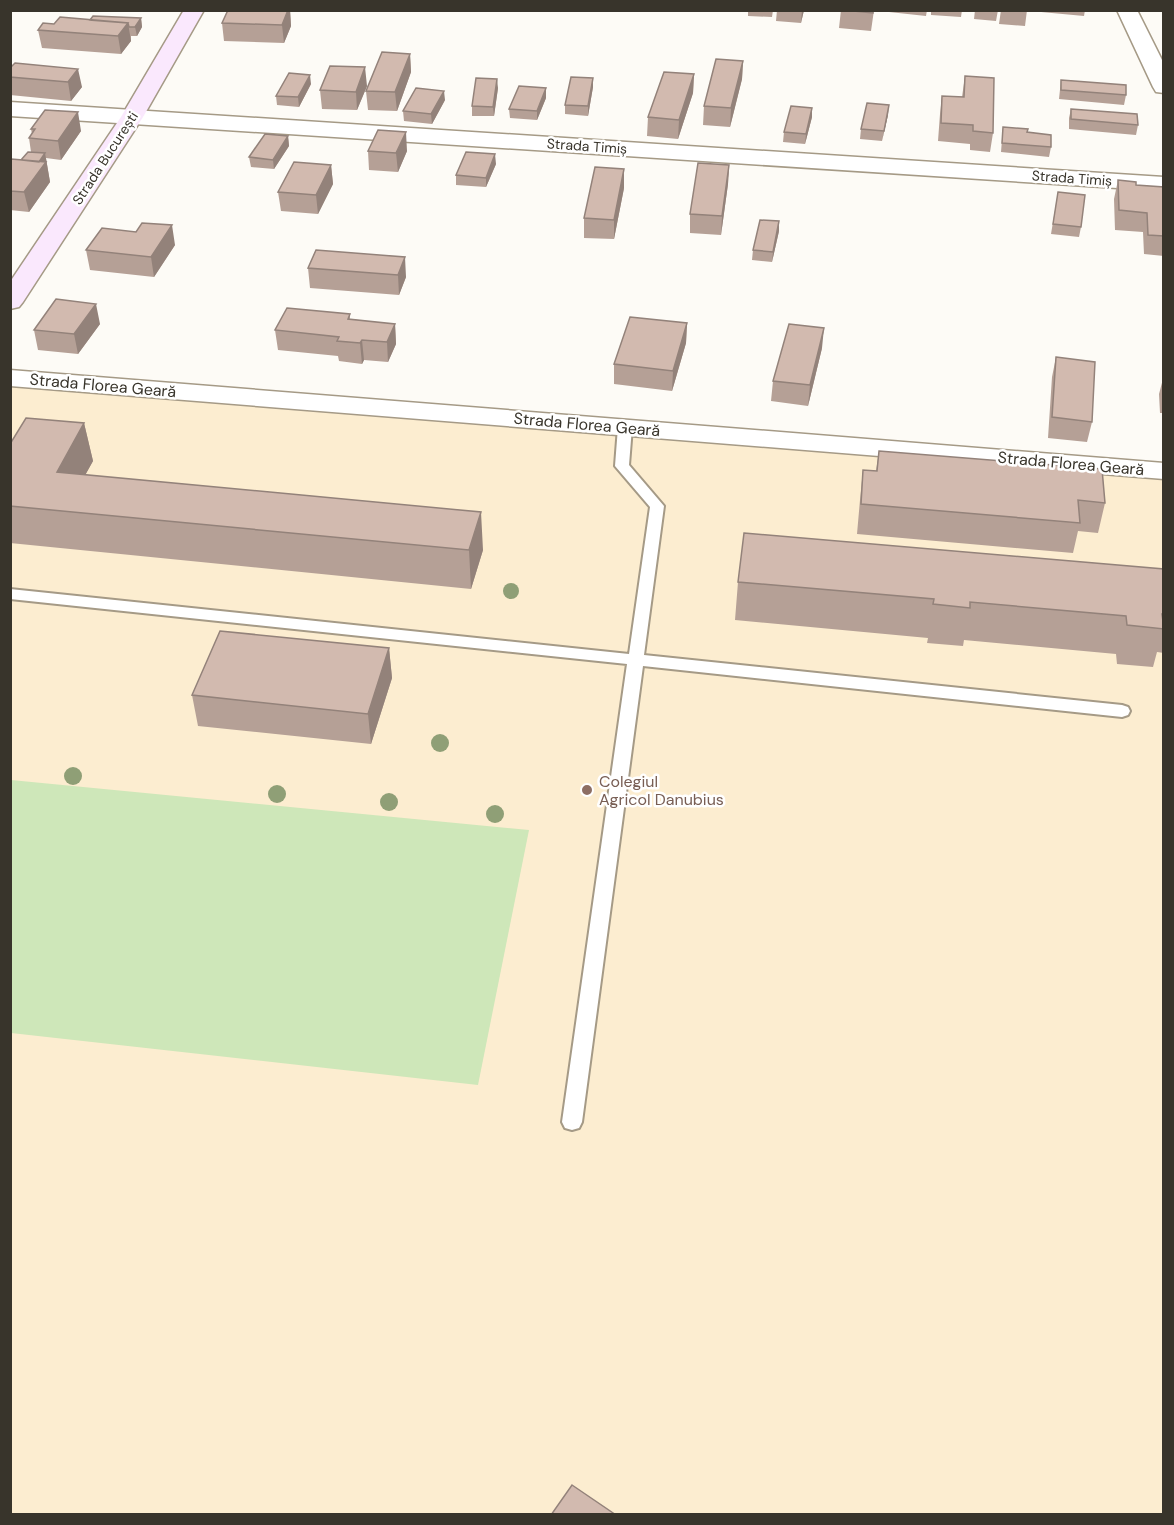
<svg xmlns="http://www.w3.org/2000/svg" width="1174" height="1525" viewBox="0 0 1174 1525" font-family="'DM Sans',sans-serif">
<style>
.built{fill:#fcedd0}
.green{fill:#cee7b9}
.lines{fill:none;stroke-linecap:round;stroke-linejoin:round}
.lane-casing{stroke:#a59a86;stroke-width:4}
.street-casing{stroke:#a59a86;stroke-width:3}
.secondary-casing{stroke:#a59a86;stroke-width:3}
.lane{fill:#fff;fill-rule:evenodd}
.street{fill:#fff;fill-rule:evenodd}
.secondary{fill:#fae8fd;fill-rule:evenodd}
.tree{fill:#8f9f76}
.wall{fill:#b5a096}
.shaded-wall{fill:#93827a}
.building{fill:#d2baaf;stroke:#93827a;stroke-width:1.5}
.education-dot{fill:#8d6e63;stroke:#fff;stroke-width:2}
.labels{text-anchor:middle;stroke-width:5;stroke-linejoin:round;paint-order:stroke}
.far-street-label{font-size:14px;fill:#38342b;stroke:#fff}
.street-label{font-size:16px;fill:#38342b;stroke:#fff}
.education-label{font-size:16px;fill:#785e54;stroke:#fff;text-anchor:start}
</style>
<rect width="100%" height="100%" fill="#fdfbf6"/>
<!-- built -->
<path class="built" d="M10,378L1163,471V1514H11Z"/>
<!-- green -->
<path class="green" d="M11,780L529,830L478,1085L11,1033Z"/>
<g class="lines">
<!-- lane casing -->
<g class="lane-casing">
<path id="lane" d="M625,423L632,427L629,465L664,506L644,655L1122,705L1128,707L1130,711L1128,715L1122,717L643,666L582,1122L579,1128L572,1130L565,1128L562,1122L627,664L10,599V589L629,654L650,507L615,466L618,427Z"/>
</g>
<!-- street casing -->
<g class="street-casing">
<path id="street" d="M1117,10H1137L1164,64V93L1156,92L1153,87Z
M10,102L1164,177V191L10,116Z
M10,370L1164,463V479L10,386Z"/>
</g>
<!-- secondary casing -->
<g class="secondary-casing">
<path id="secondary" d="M184,10H204L143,117L23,302L19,307L10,309V282L121,117Z"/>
</g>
<!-- lane -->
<use href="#lane" class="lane"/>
<!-- street -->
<use href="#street" class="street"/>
<!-- secondary -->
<use href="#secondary" class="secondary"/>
</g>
<!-- trees -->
<g class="tree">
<circle cx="511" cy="591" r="8"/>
<circle cx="440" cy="743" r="9"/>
<circle cx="73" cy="776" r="9"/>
<circle cx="277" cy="794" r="9"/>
<circle cx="389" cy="802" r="9"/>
<circle cx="495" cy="814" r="9"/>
</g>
<!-- wall -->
<path class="wall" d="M228,10H290L291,26L284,43L224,41L222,23Z
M748,10H773L772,17L748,16Z
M777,10H804L801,23L776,21Z
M841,10H874L871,31L839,28Z
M889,10H927L926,16L889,12Z
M931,10H962L961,17L931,15Z
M975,10H998L996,21L974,19Z
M1001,10H1027L1025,26L999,24Z
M1042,10H1085L1084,16L1041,12Z
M141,18L142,27L137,36H131V41L121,54L42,48L38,30L54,24L90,20Z
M410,54L411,72L397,111L368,110L366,91Z
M743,61L742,79L730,127L703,125L704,106Z
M15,63L82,87L71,101L10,95V68Z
M694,74L693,93L678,139L647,136L648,117Z
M965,76L993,133L990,152L970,150V144L938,141L940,114L942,96L962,97Z
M593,78V87L588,116L565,114V105Z
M1061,80L1126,95L1124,105L1059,99Z
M311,84L299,107L277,105L276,96Z
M367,86L357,110L322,109L320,90Z
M498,88L494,116H472V106Z
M546,98L537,120L510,118L509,109Z
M445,100L432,124L404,121L403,111Z
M812,108V117L805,144L783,142L784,132Z
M1071,109L1138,125L1136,135L1069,129V118Z
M888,115L882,141L860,139L861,129Z
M1003,127L1027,132L1051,147L1049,157L1001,152Z
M31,129L81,131L61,160L46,158L50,182L29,212L10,210V161L21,160L31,152L29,138L32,134Z
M288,136L289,146L274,169L251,167L249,157Z
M368,151H407L398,172L369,170Z
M496,164L486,187L456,185V175Z
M331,165L333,184L318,214L281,211L278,192Z
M729,165L728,184L721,235L690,233V214Z
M1118,180L1136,185L1164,187V256L1144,254L1143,232L1115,230L1114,199Z
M624,188L614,239L584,238V218Z
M1058,192L1081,227L1079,237L1051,234Z
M779,231L772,262L752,260L753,250Z
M136,232L175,245L154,277L90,270L86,250Z
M316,250L406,277L399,295L310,288L308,268Z
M350,314V319L395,324L396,344L388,362L364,360L362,364L339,361L338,356L278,350L275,330Z
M687,323L686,343L672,391L614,384V364Z
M100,324L78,354L38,350L34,330Z
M822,348L808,406L771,401L773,381Z
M1056,357L1092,422L1087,442L1048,438L1052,377Z
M1164,375V413H1160L1159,394Z
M84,423L93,461L85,475L483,550L471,589L10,543V444Z
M879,451L1105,503L1098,533L1078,531L1073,553L857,534L860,500L863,470L876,471Z
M1164,569V653L1157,652L1153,667L1117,664L1116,654L964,640L963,646L927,643L928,638L735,620L738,582Z
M389,648L392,678L371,744L198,726L192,695Z"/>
<!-- shaded-wall -->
<path class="shaded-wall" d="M288,10H290L291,26L284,43L282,25Z
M802,10H804L801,23Z
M141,18L142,27L137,36L135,27Z
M128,23L131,41L121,54L118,36Z
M410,54L411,72L397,111L395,92Z
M743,61L742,79L730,127L731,108Z
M365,67L367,86L357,110L356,92Z
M78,69L82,87L71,101L68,82Z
M694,74L693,93L678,139L679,120Z
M310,75L311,84L299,107L298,97Z
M593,78V87L588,116V106Z
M497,79L498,88L494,116L493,107Z
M546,88V98L537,120V111Z
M444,91L445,100L432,124L431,114Z
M889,105L888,115L882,141L884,131Z
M812,108V117L805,144L806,134Z
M78,112L81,131L61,160L58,141Z
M406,132L407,151L398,172L396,153Z
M288,136L289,146L274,169L273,160Z
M45,153L50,182L29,212L24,192L34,168Z
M495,154L496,164L486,187V178Z
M331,165L333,184L318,214L316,195Z
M729,165L728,184L721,235L722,216Z
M624,169V188L614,239V220Z
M779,221V231L772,262L773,252Z
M172,225L175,245L154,277L151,257Z
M405,257L406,277L399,295L398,275Z
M96,304L100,324L78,354L74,334Z
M687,323L686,343L672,391L673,371Z
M395,324L396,344L388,362L387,342Z
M824,328L822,348L808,406L810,385Z
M362,340L364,360L362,364L360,343Z
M84,423L93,461L66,510L57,472Z
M481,512L483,550L471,589L469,550Z
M389,648L392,678L371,744L368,714Z"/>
<!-- building -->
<path class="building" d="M228,10H288L282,25L222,23Z
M843,10H873V13Z
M93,16L141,18L135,27H129L128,23L90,20Z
M60,17L128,23L118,36L38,30L43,23L54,24Z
M382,52L410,54L395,92L366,91Z
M716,59L743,61L731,108L704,106Z
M15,63L78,69L68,82L10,77V68Z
M330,66L365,67L356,92L320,90Z
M664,72L694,74L679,120L648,117Z
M289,73L310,75L298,97L276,96Z
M965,76L994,78L993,133L973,131V125L941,123L942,96L964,97Z
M571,77L593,78L588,106L565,105Z
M476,78L497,79L493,107L472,106Z
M1061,80L1126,85V95L1061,90Z
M519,86L546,88L537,111L509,109Z
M416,88L444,91L431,114L403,111Z
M867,103L889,105L884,131L861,129Z
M791,106L812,108L806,134L784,132Z
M1071,109L1137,114L1138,125L1071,119Z
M45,110L78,112L58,141L29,138L35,129H31Z
M1003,127L1028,129L1027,132L1051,135V147L1002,143Z
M378,130L406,132L396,153L368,151Z
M265,134L288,136L273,160L249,157Z
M28,152L45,153L39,162L21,160Z
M466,152L495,154L486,178L456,175Z
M11,159L46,162L24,192L10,191V161Z
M294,162L331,165L316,195L278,192Z
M698,163L729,165L722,216L690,214Z
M595,167L624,169L614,220L584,218Z
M1118,180L1136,182V185L1164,187V236L1148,235L1147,213L1119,210Z
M1058,192L1085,195L1081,227L1053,224Z
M760,220L779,221L773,252L753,250Z
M142,223L172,225L151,257L86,250L102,228L136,232Z
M316,250L405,257L398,275L308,268Z
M56,299L96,304L74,334L34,330Z
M287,308L350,314L348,319L395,324L387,342L362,340L360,343L337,341L339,337L275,330Z
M630,317L687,323L673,371L614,364Z
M789,324L824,328L810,385L773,381Z
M1056,357L1095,362L1092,422L1052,417Z
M26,418L84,423L57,472L481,512L469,550L10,506V444Z
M879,451L1102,469L1105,503L1078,500L1080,523L861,504L863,470L877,471Z
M744,533L1164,569V614H1162L1164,629L1127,625L1126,616L970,602V608L933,604L934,599L738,582Z
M220,631L389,648L368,714L192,695Z
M572,1485L616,1515H551Z"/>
<!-- markers -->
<circle class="education-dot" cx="587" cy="790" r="6"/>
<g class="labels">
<!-- far-street labels -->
<g class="far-street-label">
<text transform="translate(587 146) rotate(4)" y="5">Strada Timiș</text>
<text transform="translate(105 158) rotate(-57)" y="5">Strada București</text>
<text transform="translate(1072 178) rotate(4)" y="5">Strada Timiș</text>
</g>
<!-- street labels -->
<g class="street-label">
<text transform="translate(103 385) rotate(5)" y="6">Strada Florea Geară</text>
<text transform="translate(587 424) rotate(5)" y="6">Strada Florea Geară</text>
<text transform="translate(1071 463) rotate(5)" y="6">Strada Florea Geară</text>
</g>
<!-- education labels -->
<g class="education-label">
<text x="599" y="787">Colegiul<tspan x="599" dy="18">Agricol Danubius</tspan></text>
</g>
</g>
<!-- border -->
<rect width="1174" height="1525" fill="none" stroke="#38342b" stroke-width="24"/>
</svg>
